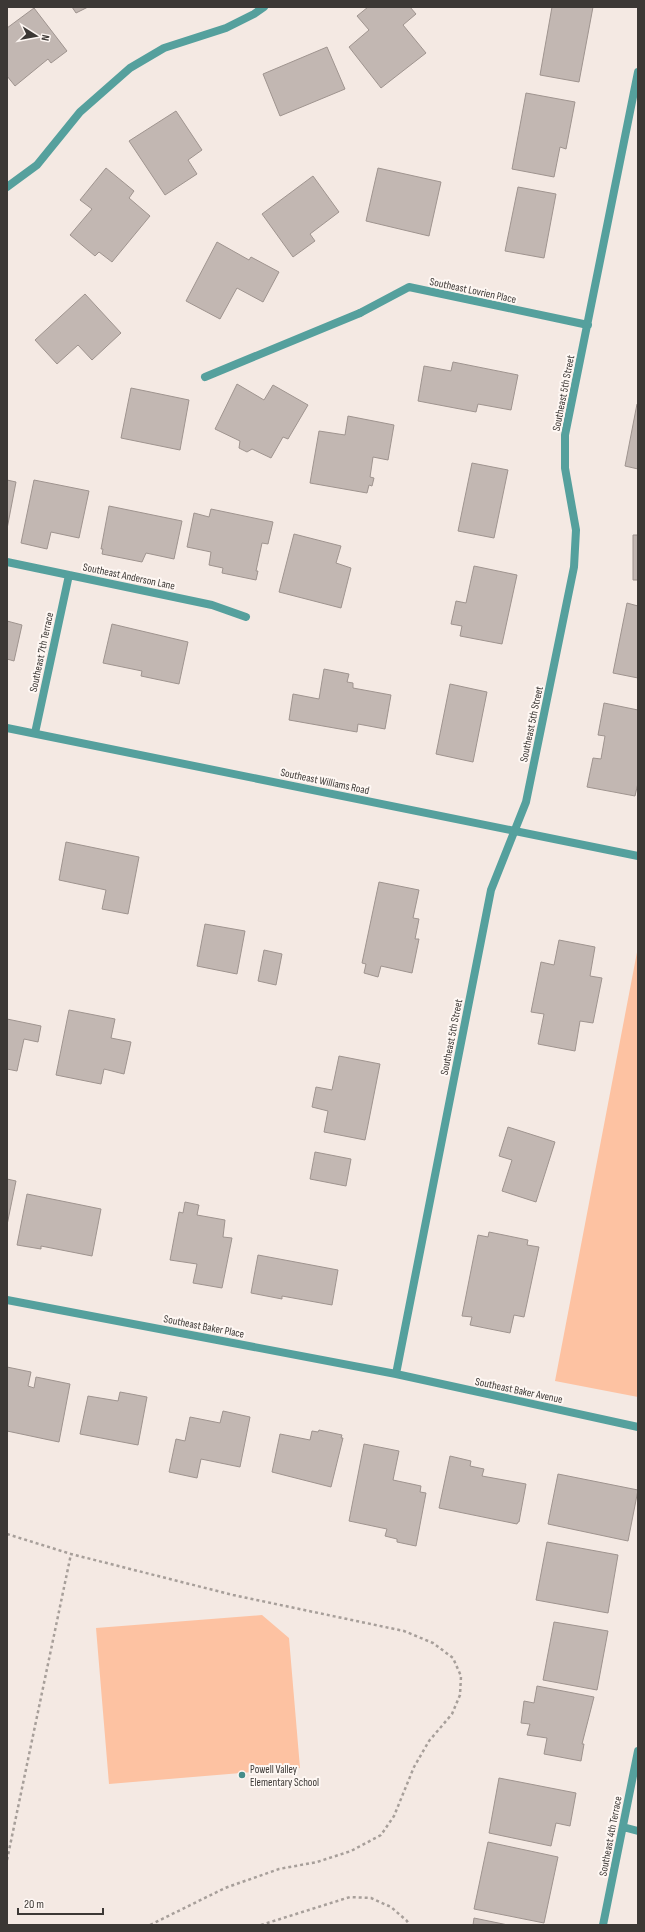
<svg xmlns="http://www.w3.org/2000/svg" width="645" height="1932" viewBox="0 0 645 1932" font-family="'Sofia Sans Condensed',sans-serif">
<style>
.green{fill:#fdc2a2}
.building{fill:#c2b7b2;stroke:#9f948f}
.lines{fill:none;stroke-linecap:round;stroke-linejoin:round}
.path{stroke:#a79f9a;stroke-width:2.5;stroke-dasharray:3 3;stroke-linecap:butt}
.service{stroke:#55a09d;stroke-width:8}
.minor{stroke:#55a09d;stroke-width:8}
.tertiary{stroke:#55a09d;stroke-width:8}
.poi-dot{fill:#458d8a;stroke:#fef7f3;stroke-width:1.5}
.labels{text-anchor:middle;stroke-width:4;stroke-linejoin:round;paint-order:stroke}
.street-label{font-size:11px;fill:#3c3835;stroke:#fef7f3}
.poi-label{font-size:11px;fill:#3c3835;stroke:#fef7f3;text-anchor:start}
</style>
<rect width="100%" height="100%" fill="#f4e9e3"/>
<!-- green -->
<path class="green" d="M638,947V1397L555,1381Z
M262,1615L289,1638L300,1768L109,1784L96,1628Z"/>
<!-- building -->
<path class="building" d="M72,7H88L76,13Z
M368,7H410L416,14L403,25L426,53L381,88L349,47L369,30L357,16Z
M552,7H593L579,82L540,75Z
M34,8L67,51L51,63L48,59L15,86L7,76V28Z
M327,47L345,89L280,116L263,74Z
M526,93L575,102L566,149L560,147L554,177L512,169Z
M176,111L202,150L188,160L197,174L165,195L129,141Z
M106,168L134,191L129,198L150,216L112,262L99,252L95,256L70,235L92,209L80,200Z
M378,168L441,182L429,236L366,221Z
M313,176L339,212L310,234L315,241L293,257L262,214Z
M518,187L556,194L544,258L505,251Z
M217,242L249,260L251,257L279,272L263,302L237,288L220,319L186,301Z
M85,294L121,333L92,360L78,345L57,364L35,340Z
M453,362L518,375L511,410L478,404L476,412L418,401L424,366L451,371Z
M237,384L264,400L273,385L308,405L288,439L283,437L271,458L252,449L247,452L239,448L240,441L215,429Z
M131,388L189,400L180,450L121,438Z
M637,404H638V469L625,466Z
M348,416L394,425L388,460L373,457L370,477L374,478L372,486L369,485L367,493L310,483L319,431L345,435Z
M472,463L508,470L494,538L458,531Z
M7,480L16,482L7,529Z
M34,480L89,491L79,538L51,532L47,549L21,543Z
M109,506L182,521L174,559L146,553L142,562L102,554L103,549H101Z
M211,509L273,522L268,544L262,543L256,571H258L256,580L222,573L223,568L209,565L211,552L187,547L194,513L209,517Z
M294,534L341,546L336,563L351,568L341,608L279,592Z
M633,535H638V580H633Z
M474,566L517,575L502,644L460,636L462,626L451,624L456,601L466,603Z
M627,603L638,606V678L613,673Z
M7,621L22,625L14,661L7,659Z
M112,624L188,642L179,684L141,676L142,671L103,663Z
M324,669L349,674L347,682L353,683V688L391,695L385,729L358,724L357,732L289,720L293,694L319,699Z
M450,684L487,692L473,762L436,754Z
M604,703L638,710V783L635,796L587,787L593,758L601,759L605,736L598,735Z
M66,842L139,857L128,914L102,909L106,890L59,880Z
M379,882L419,890L413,918L419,919L415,939H419L412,973L381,966L378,977L364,973L366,964L362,963Z
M205,924L245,931L237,974L197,966Z
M559,940L595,947L590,976L602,978L593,1023L580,1021L575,1051L538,1044L544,1014L531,1012L541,962L554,965Z
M264,950L282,954L276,985L258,981Z
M69,1010L115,1019L111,1038L131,1042L124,1074L104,1069L101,1084L56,1075Z
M7,1019L41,1026L38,1042L24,1039L17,1071L7,1069Z
M339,1056L380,1064L365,1140L324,1132L328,1111L312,1107L316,1087L332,1090Z
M508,1127L555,1142L536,1202L502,1191L512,1160L499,1156Z
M315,1152L351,1159L346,1186L310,1179Z
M7,1179L16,1181L7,1225Z
M27,1194L101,1209L92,1256L41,1246V1249L17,1245Z
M185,1202L199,1205L197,1215L225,1220L223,1237L232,1238L222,1288L193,1283L197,1264L170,1260L179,1212L183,1213Z
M489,1232L528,1240L527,1245L539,1247L524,1317L514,1315L510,1333L470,1325L472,1317L462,1316L478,1235L488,1237Z
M258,1255L338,1270L332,1305L282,1296V1299L251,1293Z
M7,1367L31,1372L28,1386L34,1388L36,1377L70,1384L59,1442L7,1431Z
M120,1392L147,1397L138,1445L80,1434L88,1396L118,1401Z
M223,1411L250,1417L240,1467L201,1459L197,1478L169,1472L176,1439L185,1441L190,1417L220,1423Z
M319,1430L342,1435L341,1438H343L331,1487L272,1472L280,1434L310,1440L312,1431L318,1432Z
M364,1444L399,1451L393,1480L421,1486L420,1492L426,1493L416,1546L397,1542V1539L385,1536L387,1529L349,1521Z
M450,1456L471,1461L470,1466L484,1469L482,1476L526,1484L519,1522H518L517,1524L439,1508Z
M558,1474L638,1490L628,1541L548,1524Z
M547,1542L618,1555L608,1613L536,1600Z
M554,1622L608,1631L597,1690L543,1680Z
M537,1686L594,1697L582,1744H584L581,1761L544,1754L547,1738L527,1735L530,1724L521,1723L524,1701L534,1703Z
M499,1778L576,1793L570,1826L556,1823L551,1846L489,1833Z
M488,1842L558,1857L544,1923L474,1909Z
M474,1918L508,1925H473Z"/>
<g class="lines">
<!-- path -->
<path class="path" d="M7,1534L71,1554L233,1595L404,1631L433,1643L453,1658L461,1676L460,1695L452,1714L429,1741L414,1767L394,1816L381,1835L351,1851L317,1862L279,1869L225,1888L150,1925
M7,1860L71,1554
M261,1925L350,1897L371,1898L391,1907L407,1921L409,1925"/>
<!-- service -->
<path class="service" d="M205,377L360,313"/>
<!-- minor -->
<path class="minor" d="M7,187L37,165L80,112L130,68L164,48L226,28L254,14L264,7
M360,313L409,287L588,325
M7,562L212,605L246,617
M35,733L69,575
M7,1300L396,1374L638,1427
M396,1374L491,890L526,802L574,567L576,530L565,468V435L638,72
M623,1827L638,1831
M603,1925L638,1751"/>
<!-- tertiary -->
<path class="tertiary" d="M7,728L638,856"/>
</g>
<!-- markers -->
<circle class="poi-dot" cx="242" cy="1775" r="4"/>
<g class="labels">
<!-- street labels -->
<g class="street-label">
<text transform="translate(473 290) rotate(12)" y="4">Southeast Lovrien Place</text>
<text transform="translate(563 393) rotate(-79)" y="4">Southeast 5th Street</text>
<text transform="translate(129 576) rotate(12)" y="4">Southeast Anderson Lane</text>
<text transform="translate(41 652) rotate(-78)" y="4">Southeast 7th Terrace</text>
<text transform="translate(531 724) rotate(-78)" y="4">Southeast 5th Street</text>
<text transform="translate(325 781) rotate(12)" y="4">Southeast Williams Road</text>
<text transform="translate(451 1037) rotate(-79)" y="4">Southeast 5th Street</text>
<text transform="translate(204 1326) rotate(11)" y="4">Southeast Baker Place</text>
<text transform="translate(519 1390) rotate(12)" y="4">Southeast Baker Avenue</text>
<text transform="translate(610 1836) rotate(-79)" y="4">Southeast 4th Terrace</text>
</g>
<!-- poi labels -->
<g class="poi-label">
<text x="250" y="1773">Powell Valley<tspan x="250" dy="13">Elementary School</tspan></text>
</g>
</g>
<!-- border -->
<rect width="645" height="1932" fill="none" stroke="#3c3835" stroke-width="16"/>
<!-- north arrow -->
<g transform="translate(36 36) rotate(101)" stroke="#fef7f3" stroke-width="3" paint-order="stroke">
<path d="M0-3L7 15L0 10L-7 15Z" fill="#3c3835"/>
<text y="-6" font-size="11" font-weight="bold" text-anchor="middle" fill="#3c3835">N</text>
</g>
<!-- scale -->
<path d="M18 1908v6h85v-6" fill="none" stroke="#3c3835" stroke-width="2"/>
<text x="24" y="1908" font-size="12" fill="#3c3835" stroke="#fef7f3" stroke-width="3" paint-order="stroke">20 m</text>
</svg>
